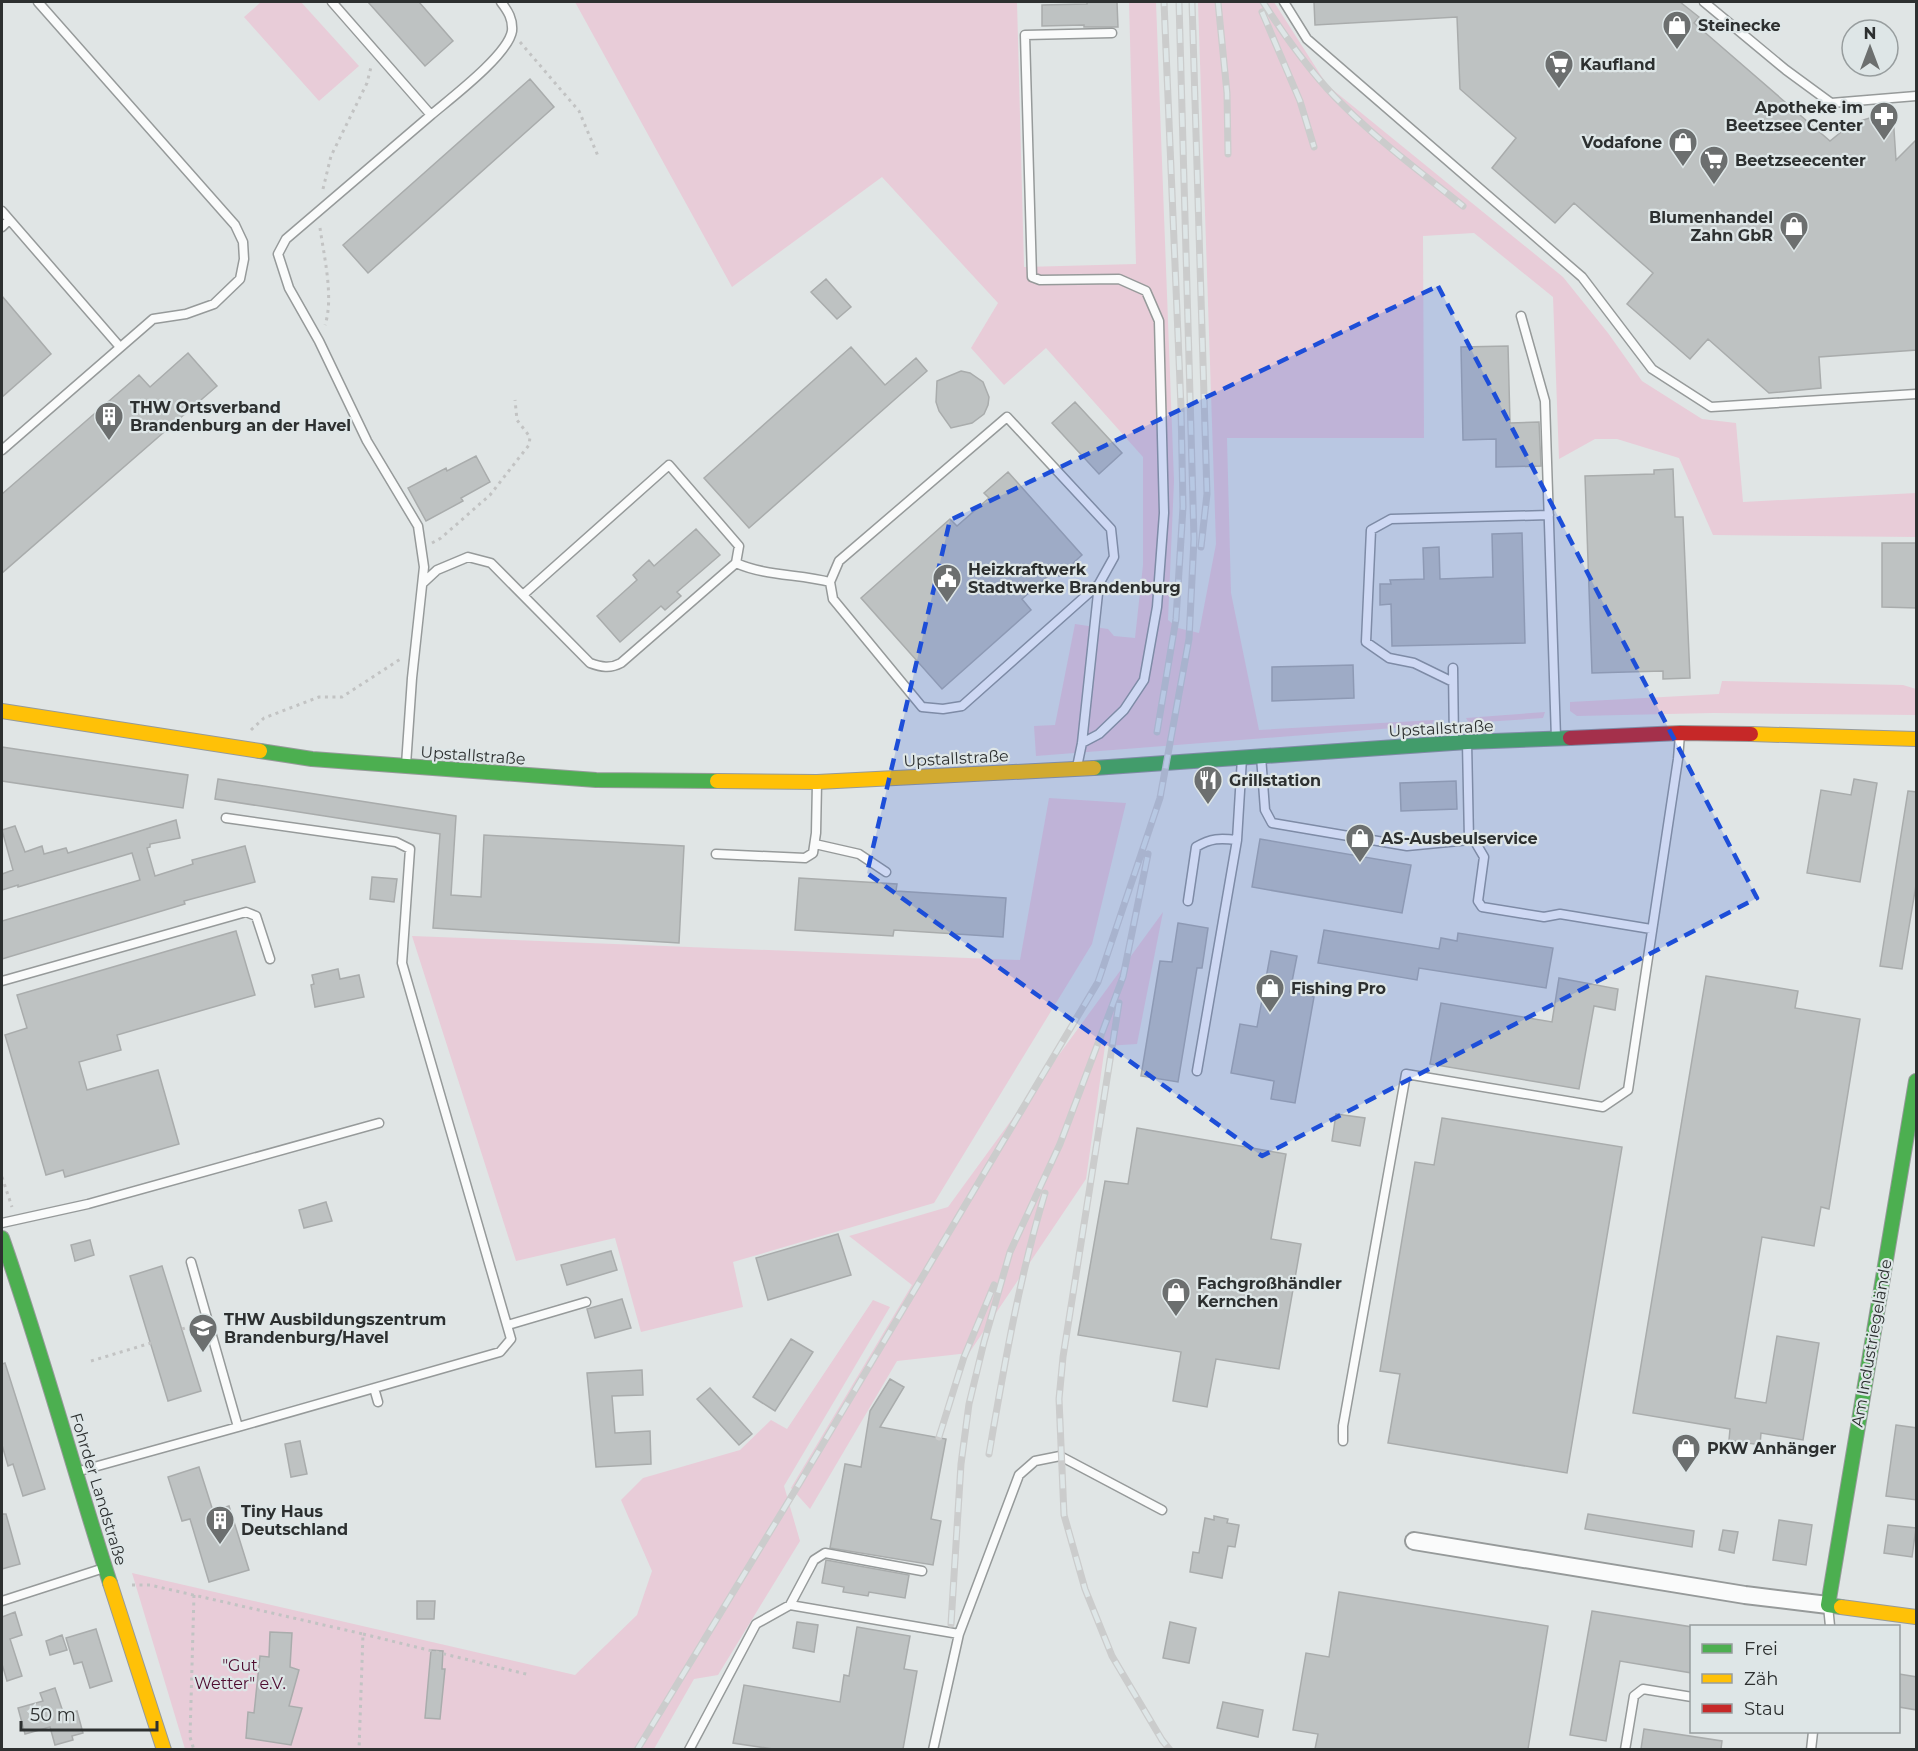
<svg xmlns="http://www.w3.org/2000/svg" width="1918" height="1751" viewBox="0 0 1918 1751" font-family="Montserrat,sans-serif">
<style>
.green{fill:#e8ccd8}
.building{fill:#bec2c2;stroke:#a9acac;stroke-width:1.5}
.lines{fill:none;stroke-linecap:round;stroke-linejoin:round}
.lane-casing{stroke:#969a9a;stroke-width:11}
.street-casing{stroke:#969a9a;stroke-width:20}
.fast-casing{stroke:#969a9a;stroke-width:16}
.slow-casing{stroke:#969a9a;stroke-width:16}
.jam-casing{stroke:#969a9a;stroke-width:16}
.path{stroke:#c2c3c3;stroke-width:3;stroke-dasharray:3 4.5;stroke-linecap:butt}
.lane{stroke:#fafbfb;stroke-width:8}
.street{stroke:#fafbfb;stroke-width:16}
.fast{stroke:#4caf50;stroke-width:14}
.slow{stroke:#ffc107;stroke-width:14}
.jam{stroke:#c62828;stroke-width:14}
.rail-casing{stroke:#cbcccc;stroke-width:7}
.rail{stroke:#dee6e7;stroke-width:4.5;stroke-dasharray:14;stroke-linecap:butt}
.marked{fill:#1d4ed8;fill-opacity:0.2;stroke:#1d4ed8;stroke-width:4.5;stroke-dasharray:12 8;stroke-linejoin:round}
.labels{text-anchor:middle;stroke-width:4.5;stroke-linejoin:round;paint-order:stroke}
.poi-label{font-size:16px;font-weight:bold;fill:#2d3030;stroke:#dee6e7;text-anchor:start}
.street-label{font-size:16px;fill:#2d3030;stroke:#dee6e7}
.park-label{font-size:16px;fill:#4f0c30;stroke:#dee6e7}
</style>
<rect width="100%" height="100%" fill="#e0e5e5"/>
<!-- green -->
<path class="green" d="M261,2H301L359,66L319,101L244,17Z
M575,2H1017L1024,267L1136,264L1129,2H1156L1174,481L1168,620L1178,628L1199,633L1216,544L1198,2H1274L1327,85L1563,277L1608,333L1642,381L1702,419L1736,423L1743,502L1916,493V537L1713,535L1679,458L1617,439H1595L1559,459L1553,297L1474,233L1423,236L1424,438H1227L1231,593L1259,730L1434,720L1432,725L1036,756L1034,726L1055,725L1075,624L1108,629L1114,636L1135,638L1143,565V457L1046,348L1004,385L971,348L998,303L882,177L732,287Z
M1722,681L1903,685L1916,689V715L1713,713L1577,716L1570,711V702L1719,694Z
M1545,712L1543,718L1469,723L1466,718Z
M1049,798L1126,803L1092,944L934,1203L733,1262L743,1307L641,1332L615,1238L516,1261L412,936L1020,960Z
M1163,912L1137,1044L1105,1046L1086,1179L969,1353L897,1361L810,1509L791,1488L912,1285L849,1236L948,1207Z
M873,1300L890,1307L784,1486L800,1541L718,1675L694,1679L654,1749H185L132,1573L575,1675L637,1615L652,1571L621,1500L643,1478L740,1450L771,1420L787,1429Z"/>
<!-- building -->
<path class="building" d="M368,2H419L453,41L425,66Z
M1087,2H1117L1118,27H1084V25L1042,26V5L1087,4Z
M1314,2H1680L1699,17L1694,23L1830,141L1851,124L1879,115H1893L1896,160L1917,139V350L1819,357L1821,388L1769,393L1708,339L1690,359L1627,304L1653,273L1574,203L1555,223L1492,168L1516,138L1460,89L1457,17L1315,25Z
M530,79L554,107L368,273L343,245Z
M826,279L851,307L837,319L811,292Z
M2,296L51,354L2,397Z
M1508,346L1510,423L1539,422L1541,466L1496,467V439L1463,440L1461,347Z
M851,347L885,385L916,358L927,371L749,528L704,478Z
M188,353L217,386L2,573V494L139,375L150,387Z
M961,371L970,373L983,382L989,397L988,405L984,414L972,423L951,428L939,411L936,402L937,381Z
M1075,402L1122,453L1099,474L1052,423Z
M476,456L490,482L461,498L463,501L426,521L408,488L446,468L447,471Z
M1673,469L1675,517H1683L1690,678L1663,679V671L1592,673L1585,476L1654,474V470Z
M1008,472L1082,555L1059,576L1055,570L1022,599L1031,610L942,689L861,598L950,519L957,526L989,498L984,493Z
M696,529L720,555L677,592L681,596L665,610L661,606L620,642L597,616L637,580L633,575L649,560L654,566Z
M1522,533L1525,643L1392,646L1391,604L1380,605V584H1391L1390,580L1424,579L1423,548L1439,547L1440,579L1493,577L1492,534Z
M1882,543H1917V608L1882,607Z
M1353,665L1354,698L1272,701V667Z
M2,747L188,775L183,808L2,781Z
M218,779L456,816L451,895L481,897L484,835L684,846L679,943L433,928L440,834L215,799Z
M1854,779L1877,783L1860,882L1807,873L1821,790L1851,795Z
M1456,781L1457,809L1401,811L1400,783Z
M1908,791L1917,792V879L1902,969L1880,966Z
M176,820L180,838L150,844V847L147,848L155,876L193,864L192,860L245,846L255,882L184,901L185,904L2,959V921L140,880L132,853L18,887V885L2,890V874L13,870L2,830L15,826L25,852L42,846L44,854L66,848L68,853Z
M1260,839L1411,865L1402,913L1252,887Z
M372,877L397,879L394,902L370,899Z
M799,878L897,884L896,891L1006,898L1003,937L894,930L893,936L795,930Z
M1178,923L1208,928L1202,968H1197L1178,1082L1141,1076L1160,961L1172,962Z
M1324,930L1439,949L1441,938L1457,941L1458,933L1553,948L1546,988L1419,968L1417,980L1318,963Z
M236,931L255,995L117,1035L121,1050L79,1062L87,1090L158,1070L179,1144L65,1177L63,1170L46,1175L5,1035L27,1028L17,995Z
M1271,951L1297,956L1290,992L1314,997L1295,1103L1271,1099L1274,1081L1231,1073L1240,1024L1257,1027Z
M338,969L340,979L359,975L364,997L315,1007L311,985L314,984L312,975Z
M1706,976L1798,991L1795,1008L1860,1019L1829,1209L1821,1207L1814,1246L1762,1237L1735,1398L1766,1403L1777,1336L1819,1343L1803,1440L1761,1433L1760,1445L1729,1440L1730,1429L1633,1413Z
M1559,978L1618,989L1615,1010L1594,1006L1579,1089L1430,1064L1441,1003L1552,1022Z
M1336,1114L1365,1118L1360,1146L1332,1141Z
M1442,1118L1622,1147L1567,1473L1388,1443L1400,1374L1380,1371L1415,1162L1434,1165Z
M1137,1128L1286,1154L1271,1239L1301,1244L1279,1369L1216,1359L1207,1407L1173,1401L1181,1352L1078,1335L1105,1181L1128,1184Z
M326,1202L332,1221L304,1228L299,1210Z
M838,1234L851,1275L768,1300L756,1258Z
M90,1240L94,1255L75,1261L71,1245Z
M611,1251L617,1270L567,1285L561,1265Z
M162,1266L201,1391L168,1401L130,1276Z
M622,1299L631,1328L595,1338L587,1309Z
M791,1339L813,1352L775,1411L753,1397Z
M5,1363L45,1489L23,1496L13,1464L8,1466L2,1445V1364Z
M642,1370L643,1395L612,1396L615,1433L650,1431L651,1464L596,1467L587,1373Z
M890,1379L904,1387L880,1427L946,1439L931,1519L941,1521L933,1565L830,1548L845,1464L861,1467L870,1411Z
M710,1388L752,1434L739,1445L697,1399Z
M1896,1425L1917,1428V1500L1886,1496Z
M300,1441L307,1474L291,1477L285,1444Z
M199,1467L213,1511L229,1506L249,1570L209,1582L190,1519L182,1521L168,1477Z
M2,1514H6L20,1564L2,1569Z
M1588,1514L1694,1531L1692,1547L1585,1529Z
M1214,1516L1228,1519L1227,1523L1239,1525L1235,1547L1228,1546L1222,1578L1190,1572L1193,1552L1199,1553L1205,1518L1214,1520Z
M1779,1520L1812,1525L1806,1565L1773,1560Z
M1888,1525L1916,1528L1912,1557L1884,1553Z
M1723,1530L1738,1532L1734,1553L1719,1550Z
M826,1560L909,1575L905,1598L869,1592L868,1596L843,1592L844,1587L822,1583Z
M1339,1592L1548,1626L1528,1749H1315L1318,1734L1293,1730L1306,1653L1329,1657Z
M417,1601H435L434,1619H417Z
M1592,1611L1692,1627V1673L1620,1661L1606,1741L1570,1735Z
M15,1612L22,1635L10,1639L22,1676L7,1681L2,1664V1617Z
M797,1622L818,1625L814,1652L793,1648Z
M1170,1622L1196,1628L1189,1663L1163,1658Z
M857,1627L910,1636L904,1669L917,1671L903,1749H773L733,1743L744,1685L840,1702L844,1675L849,1676Z
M96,1629L112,1681L90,1688L82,1662L74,1664L66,1638Z
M270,1632L292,1633L290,1667L299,1670L289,1706L302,1708L291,1745L246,1738L248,1712L254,1713L260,1656L269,1657Z
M62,1635L67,1650L50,1655L46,1641Z
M431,1650L443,1651L442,1669H445L440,1719L425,1718Z
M1899,1674L1917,1677V1710L1899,1707Z
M55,1688L64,1715L77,1711L83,1733L72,1736L73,1740L55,1745L50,1727L25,1734L18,1708L43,1701L40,1693Z
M1223,1702L1263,1710L1258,1737L1217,1728Z
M1644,1729L1722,1741L1721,1749H1641Z"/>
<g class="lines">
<!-- lane casing -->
<g class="lane-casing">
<path id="lane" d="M332,2L431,115C451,98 508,55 512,31C513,19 508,11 501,2
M1284,2L1307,39L1582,277L1652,369L1711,407L1916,394
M1704,2L1786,70L1831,103L1916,96
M2,211L120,347
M2,227L9,220
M1521,316L1545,401L1556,738
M2,450L153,319L186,314L214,304L240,279L244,259L243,242L235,225L38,2
M736,563C765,576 799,574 830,582
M423,583L437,570L468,557L491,563L590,663C601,667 610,669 621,663L736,563L739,546L669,465L524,594
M1453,668L1454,742
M1453,682L1414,663L1389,658L1366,642L1371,530L1391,519L1549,515
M1082,743L1099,734L1124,710L1144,680L1157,607L1164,513L1159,321L1146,291L1119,279L1040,280L1032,277L1025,35L1112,33
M1261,756L1265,810L1272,823L1407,846L1469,840L1467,742
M406,765L412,678L424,567L418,526L367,441L319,341L289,288L278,254L286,239L431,115
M1077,767L1082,743L1099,584L1114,557L1111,529L1007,417L839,561L830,582L833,599L922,707L943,709L962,706L1099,584
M226,818L396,842L410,849L402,963L511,1339L500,1352L238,1427
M1470,833L1484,857L1478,901L1482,907L1544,917L1560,914L1651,929
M815,844L859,854L886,872
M716,854L805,858L813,853L816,833L817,783
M1188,901L1196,847C1211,838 1220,838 1237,840
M2,981L246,912L256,916L270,959
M1197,1071L1237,840L1242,758
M2,1223L88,1204L379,1123
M508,1325L586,1302
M374,1388L378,1402
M1343,1441V1426L1406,1074L1603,1107L1628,1090L1678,759L1680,734
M76,1472L238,1427L191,1262
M2,1601L104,1568
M790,1605L814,1560L825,1553L922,1571
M1828,1606L1830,1626
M689,1750L756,1624L790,1605L959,1634
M933,1750L959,1634L1019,1475L1035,1461L1060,1456L1162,1510
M1625,1750L1634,1696L1643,1689L1692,1697
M1811,1750L1813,1732"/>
</g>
<!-- street casing -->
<g class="street-casing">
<path id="street" d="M1414,1541L1745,1595L1828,1605"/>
</g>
<!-- fast casing -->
<g class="fast-casing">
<path id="fast" d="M260,751L312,759L596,780L717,781
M1094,768L1467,742L1570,738
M2,1238C42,1352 73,1468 110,1583
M1841,1607L1828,1605L1916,1081"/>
</g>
<!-- slow casing -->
<g class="slow-casing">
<path id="slow" d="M2,711L260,751
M1751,734L1916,739
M717,781L817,782L1094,768
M110,1583L164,1750
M1841,1607L1916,1617"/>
</g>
<!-- jam casing -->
<g class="jam-casing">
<path id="jam" d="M1570,738L1680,733L1751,734"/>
</g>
<!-- path -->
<path class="path" d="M520,42L579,111L598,156
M323,189L331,156L367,83L371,67
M320,228C324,256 334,298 325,325
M432,543L441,538L490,495L529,445L530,437L517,420L515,400
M251,730L264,718L319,697H342L402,658
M2,1177L12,1207
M182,1329L197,1324
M91,1361L151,1343
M132,1585H150L363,1634L359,1750
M194,1595L190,1737L194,1750
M363,1634L530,1675"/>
<!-- lane -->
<use href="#lane" class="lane"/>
<!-- street -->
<use href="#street" class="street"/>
<!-- fast -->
<use href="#fast" class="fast"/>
<!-- slow -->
<use href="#slow" class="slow"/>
<!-- jam -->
<use href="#jam" class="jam"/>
<!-- rail casing -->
<g class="rail-casing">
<path id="rail" d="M1192,2L1207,494L1201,547
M1218,2L1227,93L1228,154
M1263,2C1286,38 1313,76 1344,106C1381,143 1423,174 1463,206
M1262,12L1300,101L1314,147
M1157,732L1176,619L1183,507L1181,407L1164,2
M1119,1003L1063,1357L1059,1399L1064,1515L1085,1589L1112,1656L1162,1740L1170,1750
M939,1437L964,1357L994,1285
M989,1454C1004,1367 1019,1278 1045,1193
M951,1624L961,1464L969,1404L984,1342L1010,1252L1060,1144L1123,977L1148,854
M637,1750L799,1484L1098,982L1160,798L1189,639L1194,539L1179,2"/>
</g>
<!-- rail -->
<use href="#rail" class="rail"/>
</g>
<!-- marked area -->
<path class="marked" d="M1438,286L1757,898L1262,1156L867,873L950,520Z"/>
<!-- icons -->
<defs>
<g id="shop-pin" transform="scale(1.5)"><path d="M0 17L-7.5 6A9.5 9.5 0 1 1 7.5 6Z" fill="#6c6f6f" stroke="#dee6e7"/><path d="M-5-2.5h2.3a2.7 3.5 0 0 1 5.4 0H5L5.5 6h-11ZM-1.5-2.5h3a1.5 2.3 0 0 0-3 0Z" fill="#fff"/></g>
<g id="supermarket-pin" transform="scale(1.5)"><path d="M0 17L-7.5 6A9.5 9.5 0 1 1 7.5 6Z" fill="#6c6f6f" stroke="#dee6e7"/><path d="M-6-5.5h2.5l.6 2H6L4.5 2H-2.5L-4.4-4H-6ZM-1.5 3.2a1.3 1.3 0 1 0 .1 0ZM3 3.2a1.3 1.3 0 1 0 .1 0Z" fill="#fff"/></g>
<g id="pharmacy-pin" transform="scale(1.5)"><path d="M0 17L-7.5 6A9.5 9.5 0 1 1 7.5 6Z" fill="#6c6f6f" stroke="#dee6e7"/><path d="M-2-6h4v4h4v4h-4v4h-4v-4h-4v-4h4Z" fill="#fff"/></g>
<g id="building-pin" transform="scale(1.5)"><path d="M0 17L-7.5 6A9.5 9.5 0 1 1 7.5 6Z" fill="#6c6f6f" stroke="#dee6e7"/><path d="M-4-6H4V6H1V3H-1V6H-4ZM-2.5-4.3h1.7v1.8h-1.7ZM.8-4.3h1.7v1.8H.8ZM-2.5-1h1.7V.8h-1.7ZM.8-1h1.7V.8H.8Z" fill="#fff"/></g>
<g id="civic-pin" transform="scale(1.5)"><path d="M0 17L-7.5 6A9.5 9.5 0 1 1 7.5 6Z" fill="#6c6f6f" stroke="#dee6e7"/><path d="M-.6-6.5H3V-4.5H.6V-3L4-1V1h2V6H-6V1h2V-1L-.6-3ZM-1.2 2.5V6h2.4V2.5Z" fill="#fff"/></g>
<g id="restaurant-pin" transform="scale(1.5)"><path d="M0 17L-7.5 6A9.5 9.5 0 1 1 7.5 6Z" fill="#6c6f6f" stroke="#dee6e7"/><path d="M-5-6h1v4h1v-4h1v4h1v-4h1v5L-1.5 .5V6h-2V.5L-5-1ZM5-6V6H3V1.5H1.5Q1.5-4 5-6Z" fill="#fff"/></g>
<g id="university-pin" transform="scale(1.5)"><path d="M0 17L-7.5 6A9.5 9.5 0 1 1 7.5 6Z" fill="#6c6f6f" stroke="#dee6e7"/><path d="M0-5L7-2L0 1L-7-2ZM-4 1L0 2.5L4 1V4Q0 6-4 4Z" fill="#fff"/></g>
</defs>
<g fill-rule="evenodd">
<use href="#shop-pin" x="1677" y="25"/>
<use href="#supermarket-pin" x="1559" y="64"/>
<use href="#pharmacy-pin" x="1884" y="116"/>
<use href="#shop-pin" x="1683" y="142"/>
<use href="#supermarket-pin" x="1714" y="160"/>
<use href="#shop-pin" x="1794" y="226"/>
<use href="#building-pin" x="109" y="416"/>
<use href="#civic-pin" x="947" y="578"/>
<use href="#restaurant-pin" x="1208" y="780"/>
<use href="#shop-pin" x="1360" y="838"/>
<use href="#shop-pin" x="1270" y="988"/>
<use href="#shop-pin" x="1176" y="1292"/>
<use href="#university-pin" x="203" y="1328"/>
<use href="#shop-pin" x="1686" y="1448"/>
<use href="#building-pin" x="220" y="1520"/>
</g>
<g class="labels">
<!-- poi labels -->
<g class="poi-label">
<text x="1698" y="31">Steinecke</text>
<text x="1580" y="70">Kaufland</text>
<text x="1863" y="113" text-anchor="end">Apotheke im<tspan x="1863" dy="18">Beetzsee Center</tspan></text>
<text x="1662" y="148" text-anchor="end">Vodafone</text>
<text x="1735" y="166">Beetzseecenter</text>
<text x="1773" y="223" text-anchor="end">Blumenhandel<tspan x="1773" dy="18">Zahn GbR</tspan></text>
<text x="130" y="413">THW Ortsverband<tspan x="130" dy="18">Brandenburg an der Havel</tspan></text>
<text x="968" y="575">Heizkraftwerk<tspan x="968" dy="18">Stadtwerke Brandenburg</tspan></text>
<text x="1229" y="786">Grillstation</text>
<text x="1381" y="844">AS-Ausbeulservice</text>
<text x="1291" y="994">Fishing Pro</text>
<text x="1197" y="1289">Fachgroßhändler<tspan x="1197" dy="18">Kernchen</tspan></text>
<text x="224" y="1325">THW Ausbildungszentrum<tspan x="224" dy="18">Brandenburg/Havel</tspan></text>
<text x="1707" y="1454">PKW Anhänger</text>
<text x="241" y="1517">Tiny Haus<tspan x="241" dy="18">Deutschland</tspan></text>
</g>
<!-- street labels -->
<g class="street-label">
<text transform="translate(1441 728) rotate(-3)" y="6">Upstallstraße</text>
<text transform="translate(473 755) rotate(4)" y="6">Upstallstraße</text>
<text transform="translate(956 758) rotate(-3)" y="6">Upstallstraße</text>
<text transform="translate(1871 1343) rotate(-80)" y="6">Am Industriegelände</text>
<text transform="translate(99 1489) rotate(73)" y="6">Fohrder Landstraße</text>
</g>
<!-- park labels -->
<g class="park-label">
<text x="240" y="1671">"Gut<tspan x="240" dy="18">Wetter" e.V.</tspan></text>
</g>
</g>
<!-- border -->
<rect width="1918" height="1751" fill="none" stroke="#2d3030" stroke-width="6"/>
<!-- legend -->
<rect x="1690" y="1625" width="210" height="108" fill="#dee6e7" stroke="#979d9e" stroke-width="1.5"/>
<rect x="1702" y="1644" width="30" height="9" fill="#4caf50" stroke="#979d9e" stroke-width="1.5"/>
<text x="1744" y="1655" font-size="18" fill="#2d3030">Frei</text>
<rect x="1702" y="1674" width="30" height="9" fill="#ffc107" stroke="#979d9e" stroke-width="1.5"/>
<text x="1744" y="1685" font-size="18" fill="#2d3030">Zäh</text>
<rect x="1702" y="1704" width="30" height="9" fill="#c62828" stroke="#979d9e" stroke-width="1.5"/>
<text x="1744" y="1715" font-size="18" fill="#2d3030">Stau</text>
<!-- north arrow -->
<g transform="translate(1870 48)"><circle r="28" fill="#dee6e7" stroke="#979d9e" stroke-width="1.5"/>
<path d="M0-4.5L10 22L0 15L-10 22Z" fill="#6c6f6f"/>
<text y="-9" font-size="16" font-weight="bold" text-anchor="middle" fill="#2d3030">N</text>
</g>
<!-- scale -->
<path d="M21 1721v9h136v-9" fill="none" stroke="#2d3030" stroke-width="3"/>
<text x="30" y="1721" font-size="18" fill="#2d3030" stroke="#dee6e7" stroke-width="4.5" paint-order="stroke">50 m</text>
</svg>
